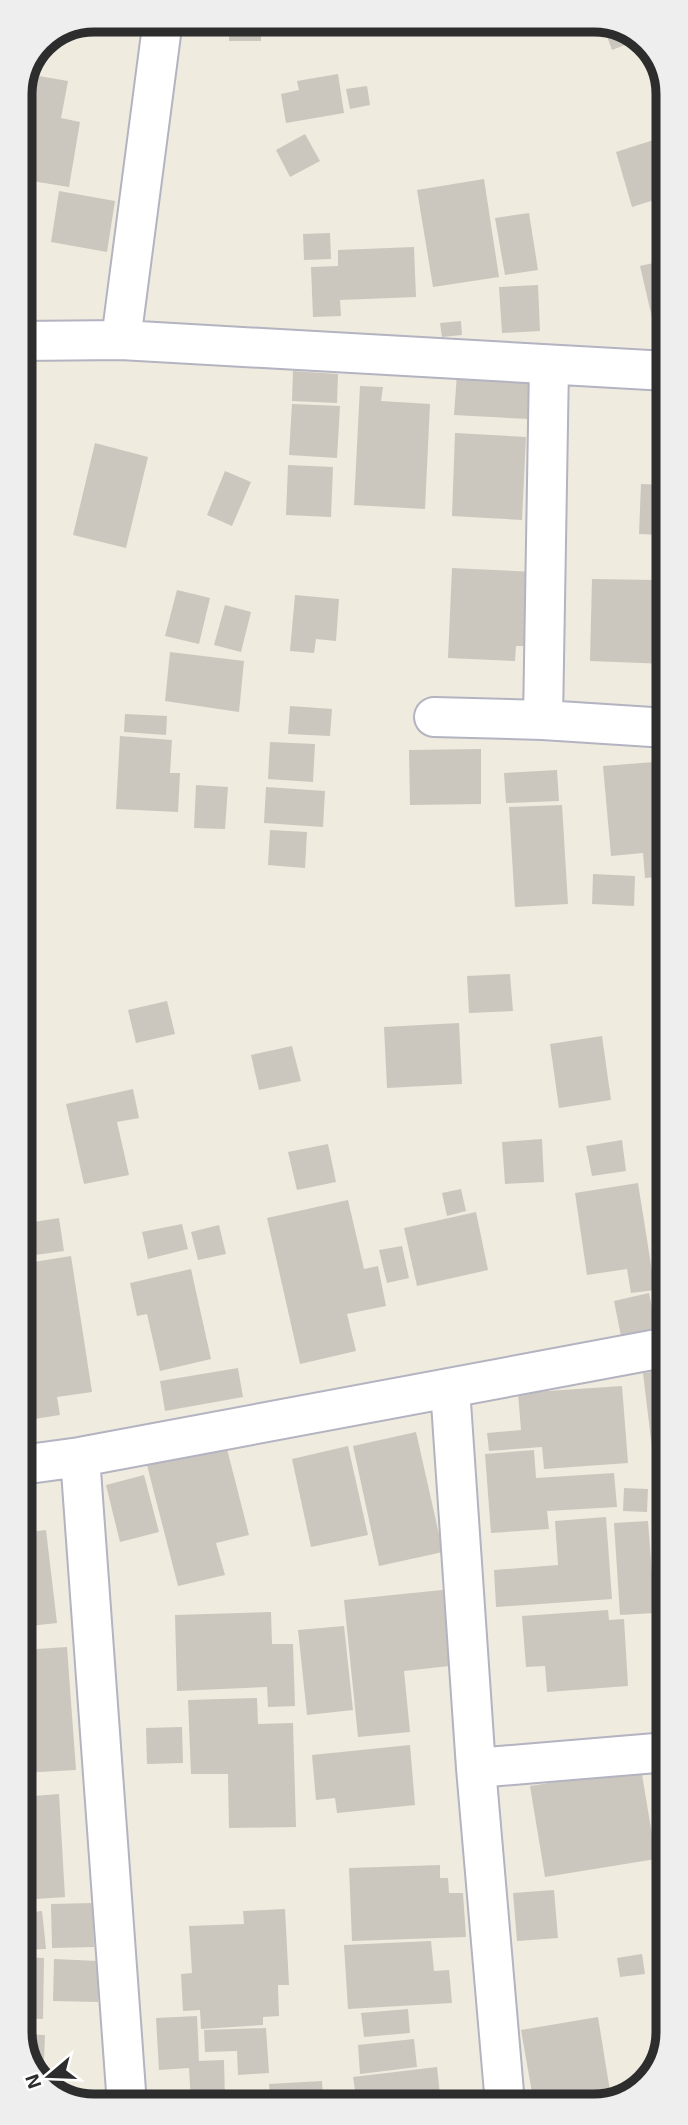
<svg xmlns="http://www.w3.org/2000/svg" width="688" height="2125" viewBox="0 0 688 2125" font-family="'Exo 2',sans-serif">
<style>
.building{fill:#cbc7be}
.lines{fill:none;stroke-linecap:round;stroke-linejoin:round}
.street-casing{stroke:#b3b3c1;stroke-width:42}
.street{stroke:#fff;stroke-width:38}
.rim{fill:none;stroke:#2d2d2d;stroke-width:9}
</style>
<rect width="100%" height="100%" fill="#efebdf"/>
<!-- building -->
<path class="building" d="M229,19H261V41H229Z
M601,20L643,38L612,50Z
M27,74L68,81L61,118L80,122L69,187L19,179V90Z
M338,74L344,113L286,123L281,94L299,90L297,81Z
M367,86L370,105L350,109L346,89Z
M305,134L320,161L290,177L276,150Z
M666,136V231L663,232L654,200L632,207L616,152Z
M484,179L499,277L433,287L417,190Z
M59,191L115,201L107,252L51,242Z
M529,213L538,270L505,275L495,218Z
M330,233L331,259L304,260L303,234Z
M414,247L416,297L340,300L341,316L313,317L311,267L338,266V250Z
M667,260V319L653,322L640,266Z
M538,285L540,331L502,333L499,287Z
M461,321L462,335L442,337L440,323Z
M293,371L338,374L337,403L292,401Z
M457,374L531,378L529,419L454,415Z
M360,386L383,387L381,401L430,404L425,509L354,505Z
M292,404L340,406L337,458L289,455Z
M455,433L526,437L522,520L452,516Z
M95,443L148,457L126,548L73,535Z
M288,465L333,467L331,517L286,515Z
M225,471L251,482L232,526L207,515Z
M641,484L665,485L664,535L639,534Z
M452,568L536,572L532,646H516L515,661L448,658Z
M592,579L655,580L654,610H667V664L590,661Z
M177,590L210,598L199,644L165,636Z
M295,595L339,599L336,641L316,639L314,653L290,651Z
M225,605L251,612L241,652L214,645Z
M170,652L244,661L239,712L165,701Z
M290,706L332,709L330,736L288,734Z
M125,714L167,716L166,735L124,732Z
M120,736L172,740L170,773H180L178,812L116,809Z
M270,742L315,744L313,782L268,779Z
M481,749V804L410,805L409,750Z
M667,761V876L645,878L643,853L611,856L603,766Z
M557,770L559,801L506,803L504,773Z
M196,785L228,787L225,829L194,828Z
M266,787L325,791L323,827L264,823Z
M562,805L568,904L515,907L509,807Z
M270,830L307,832L305,868L268,865Z
M593,874L635,876L634,906L592,904Z
M510,974L513,1011L469,1013L467,976Z
M167,1001L175,1034L136,1043L128,1010Z
M459,1023L462,1084L387,1088L384,1027Z
M602,1036L611,1100L559,1108L550,1044Z
M292,1046L301,1081L259,1090L251,1055Z
M133,1089L139,1118L117,1122L129,1175L84,1184L66,1104Z
M542,1139L544,1182L505,1184L502,1142Z
M622,1140L626,1171L592,1176L586,1146Z
M328,1144L336,1182L297,1190L288,1152Z
M668,1156V1201H666L659,1157Z
M638,1183L655,1290L631,1293L627,1269L587,1275L575,1193Z
M461,1189L466,1211L447,1216L442,1193Z
M348,1200L364,1269L378,1266L386,1306L347,1314L356,1351L300,1364L267,1218Z
M476,1212L488,1270L417,1286L404,1228Z
M59,1218L64,1251L21,1257V1224Z
M182,1224L188,1249L148,1259L142,1232Z
M219,1225L226,1254L198,1260L191,1232Z
M402,1246L409,1278L387,1283L379,1250Z
M71,1256L92,1392L57,1397L60,1415L21,1421V1264Z
M191,1269L211,1359L160,1371L147,1314L137,1316L130,1283Z
M649,1293L656,1328L621,1336L614,1301Z
M238,1368L243,1397L165,1411L160,1381Z
M668,1370V1489L657,1490L643,1373Z
M622,1386L628,1463L544,1469L542,1447L489,1451L487,1433L521,1430L518,1393Z
M416,1432L443,1552L379,1566L353,1446Z
M226,1445L249,1535L216,1543L225,1575L178,1586L147,1465Z
M348,1446L368,1535L311,1547L292,1459Z
M534,1450L536,1478L614,1473L617,1507L547,1511L549,1529L491,1533L485,1454Z
M144,1475L159,1532L120,1542L106,1485Z
M624,1488L648,1489L647,1512L623,1511Z
M606,1517L612,1599L496,1607L494,1570L558,1565L555,1521Z
M648,1521L655,1613L620,1615L614,1523Z
M46,1530L57,1623L21,1627V1533Z
M452,1589L459,1665L404,1671L410,1732L358,1737L344,1600Z
M608,1610L609,1620L624,1619L628,1686L547,1692L545,1666L526,1667L522,1616Z
M271,1612L272,1644H293L295,1706L268,1707L267,1687L177,1691L175,1615Z
M344,1626L353,1710L307,1715L298,1630Z
M67,1647L76,1770L21,1773V1650Z
M257,1698L258,1724L293,1723L296,1827L229,1828L228,1774H191L188,1700Z
M182,1727L183,1763L147,1764L146,1728Z
M410,1745L415,1805L337,1813L335,1798L316,1800L312,1755Z
M641,1768L656,1859L545,1877L530,1786Z
M59,1794L65,1897L22,1900L21,1797Z
M440,1865V1878H448L449,1893H463L466,1937L352,1941L349,1868Z
M554,1890L558,1938L517,1941L513,1893Z
M93,1903L94,1947L52,1948L51,1904Z
M285,1909L289,1985H278L279,2016L263,2017V2025L201,2029L200,2010L183,2011L181,1974L192,1973L189,1926L244,1924L243,1911Z
M42,1911L46,1949L22,1950V1913Z
M431,1941L434,1971L449,1970L452,2003L348,2009L344,1945Z
M642,1954L645,1974L620,1977L617,1958Z
M22,1957L44,1958L43,2019L22,2018Z
M54,1959L98,1961V2002L53,2001Z
M408,2009L410,2033L364,2037L361,2013Z
M197,2016L199,2061L224,2060L225,2101L191,2103L189,2068L159,2070L156,2018Z
M598,2017L610,2091L618,2090L619,2099L613,2103L534,2104L521,2030Z
M266,2028L269,2073L238,2075L237,2051L205,2052L204,2030Z
M22,2034L45,2035L43,2085L22,2050Z
M414,2039L417,2067L360,2074L358,2045Z
M437,2067L441,2104H357L353,2077Z
M322,2081L323,2098H331L332,2105H271L269,2084Z"/>
<g class="lines">
<!-- street casing -->
<g class="street-casing">
<path id="street" d="M121,340L163,19
M20,341L121,340L667,371
M434,717L543,720L667,728
M543,720L549,365
M450,1388L476,1768L505,2104
M80,1457L127,2105
M21,1465L80,1457L668,1347
M476,1768L668,1752"/>
</g>
<!-- street -->
<use href="#street" class="street"/>
</g>
<!-- crop -->
<path d="M0 0H688V2125H0ZM94 32H594A62 62 0 0 1 656 94V2032A62 62 0 0 1 594 2094H94A62 62 0 0 1 32 2032V94A62 62 0 0 1 94 32Z" fill="#eee" fill-rule="evenodd"/>
<path class="rim" d="M94 32H594A62 62 0 0 1 656 94V2032A62 62 0 0 1 594 2094H94A62 62 0 0 1 32 2032V94A62 62 0 0 1 94 32Z"/>
<!-- north arrow -->
<g transform="translate(49 2076) rotate(251)" stroke="#ffffff" stroke-width="5" paint-order="stroke">
<path d="M0-5L12 26L0 18L-12 26Z" fill="#2d2d2d"/>
<text y="-10" font-size="19" font-weight="bold" text-anchor="middle" fill="#2d2d2d">N</text>
</g>
</svg>
